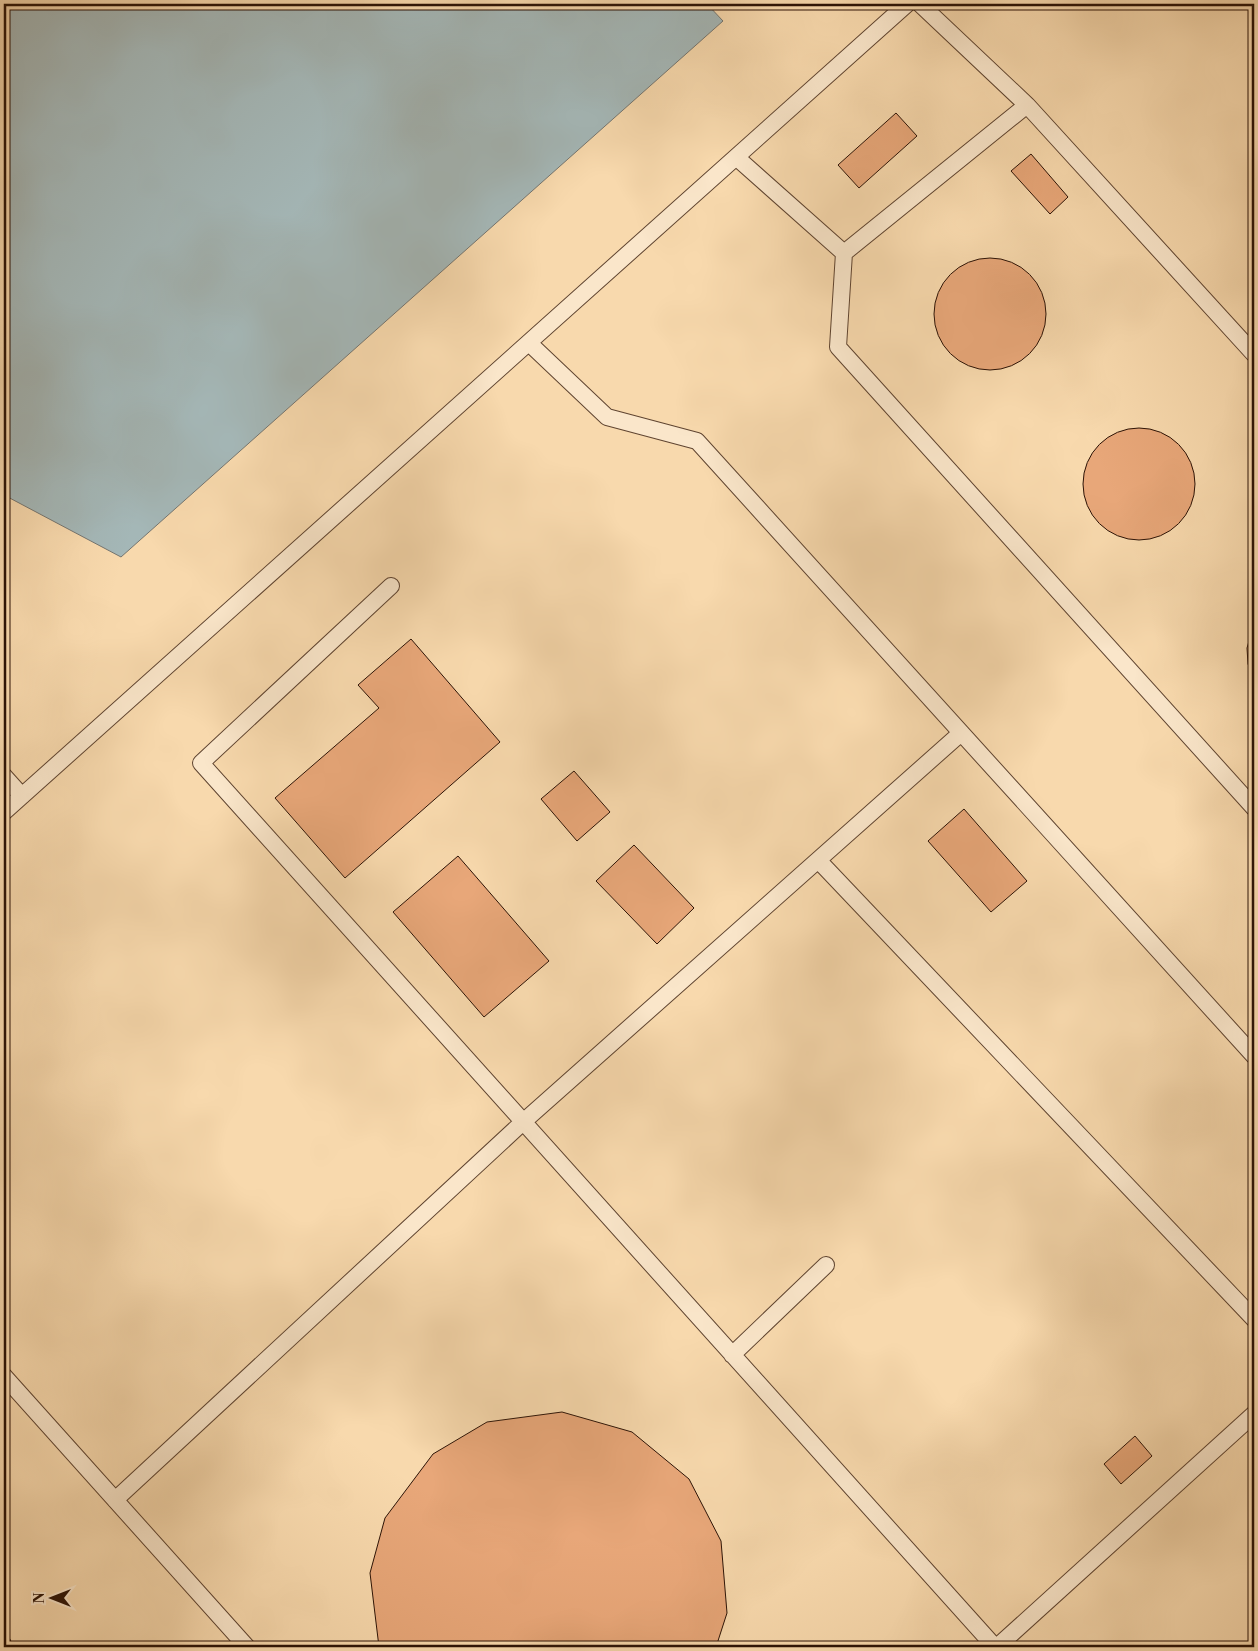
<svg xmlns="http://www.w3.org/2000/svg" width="1258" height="1651" viewBox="0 0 1258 1651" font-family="'Libre Bodoni',serif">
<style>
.water{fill:#a4b7b7;stroke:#747570}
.building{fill:#e8a779;stroke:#2c1306}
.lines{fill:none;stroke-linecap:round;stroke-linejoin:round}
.service-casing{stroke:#5f4430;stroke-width:18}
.service{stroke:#fae6ca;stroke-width:16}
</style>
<rect width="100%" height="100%" fill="#f8d9ad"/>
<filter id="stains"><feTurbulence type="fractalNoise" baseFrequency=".004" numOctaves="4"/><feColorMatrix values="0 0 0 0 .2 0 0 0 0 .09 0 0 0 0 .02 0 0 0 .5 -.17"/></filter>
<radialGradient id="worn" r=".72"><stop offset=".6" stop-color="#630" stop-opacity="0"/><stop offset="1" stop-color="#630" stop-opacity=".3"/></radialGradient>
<!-- water -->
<path class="water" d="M4,4H707L723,21L121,557L4,495Z"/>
<!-- building -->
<path class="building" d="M896,113L917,136L859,188L838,165Z
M1031,154L1068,197L1050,214L1011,171Z
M934 314a56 56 0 1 1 112 0a56 56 0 1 1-112 0Z
M1083 484a56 56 0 1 1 112 0a56 56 0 1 1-112 0Z
M1254,624V680L1248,664L1247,648Z
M411,639L500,742L345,878L275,798L379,708L358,685Z
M574,771L610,812L577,841L541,799Z
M964,809L1027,881L991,912L928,841Z
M634,845L694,908L657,944L596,881Z
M458,856L549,961L484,1017L393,912Z
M562,1412L632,1432L689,1479L721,1541L727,1613L716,1647H379L370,1573L385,1518L433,1454L487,1422Z
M1135,1436L1152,1456L1121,1484L1104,1464Z
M4,1628L14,1647H4Z"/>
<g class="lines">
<!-- service casing -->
<g class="service-casing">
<path id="service" d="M920,4L1027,105L1254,354
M736,157L844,253L838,347L1254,808
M844,253L1027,105
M529,343L607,417L697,441L1254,1056
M391,586L201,763L995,1647
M4,776L22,796
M4,812L907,4
M818,860L1254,1319
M732,1355L826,1265
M4,1376L247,1647
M115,1500L523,1122L961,733
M997,1647L1254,1414"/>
</g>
<!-- service -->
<use href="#service" class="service"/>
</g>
<!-- margin -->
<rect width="1258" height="1651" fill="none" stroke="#f8d9ad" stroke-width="20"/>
<rect x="5" y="5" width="1248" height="1641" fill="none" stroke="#2c1306" stroke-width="2.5"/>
<rect x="10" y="10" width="1238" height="1631" fill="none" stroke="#2c1306"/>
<!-- north arrow -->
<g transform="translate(52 1598) rotate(270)" stroke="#fae6ca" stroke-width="4" paint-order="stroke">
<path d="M0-4L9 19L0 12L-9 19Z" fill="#2c1306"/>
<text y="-8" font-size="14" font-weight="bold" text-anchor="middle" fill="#2c1306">N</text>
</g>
<rect width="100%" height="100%" filter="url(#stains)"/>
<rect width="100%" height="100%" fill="url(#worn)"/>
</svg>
